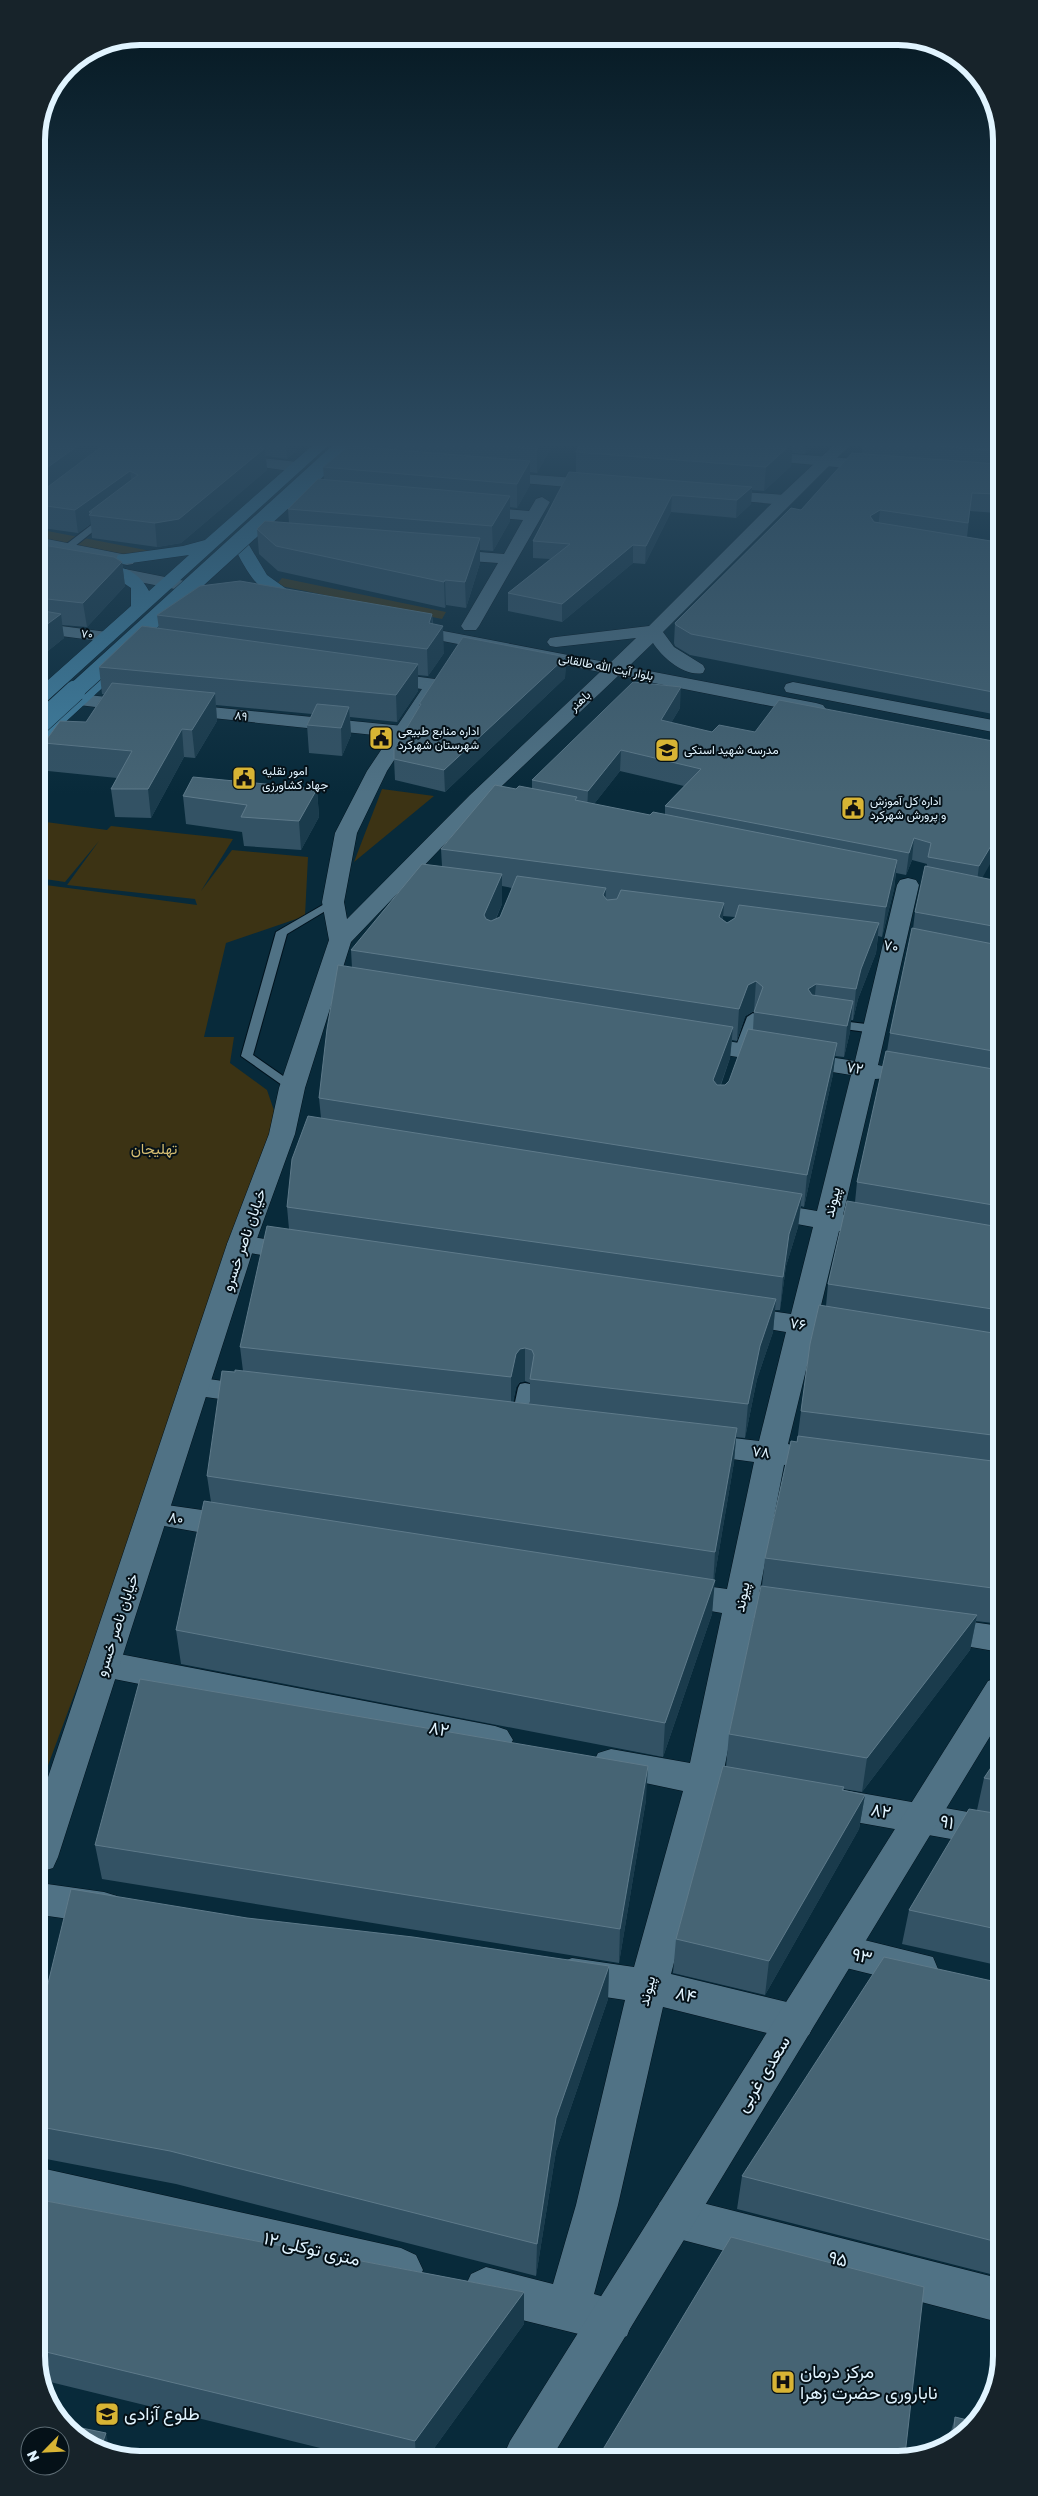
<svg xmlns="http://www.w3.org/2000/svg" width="1038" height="2496" viewBox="0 0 1038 2496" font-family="'Golos Text',Vazirmatn,sans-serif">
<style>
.green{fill:#3c3314}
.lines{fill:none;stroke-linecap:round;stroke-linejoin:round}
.service-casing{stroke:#00121d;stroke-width:2}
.minor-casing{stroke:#00121d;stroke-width:1}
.secondary-casing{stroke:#00121d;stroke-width:1}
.primary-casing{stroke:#00121d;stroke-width:1}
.service{fill:#507285;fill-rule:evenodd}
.minor{fill:#507285;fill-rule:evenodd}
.secondary{fill:#507285;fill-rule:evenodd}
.primary{fill:#4181a2;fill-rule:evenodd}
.primary-bridge-far1-casing{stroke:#00121d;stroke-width:18;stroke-linecap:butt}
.primary-bridge-casing{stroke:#00121d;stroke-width:22;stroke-linecap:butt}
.primary-bridge-far1{stroke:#4181a2;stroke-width:17}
.primary-bridge{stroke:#4181a2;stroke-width:21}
.wall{fill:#335264;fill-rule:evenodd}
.shaded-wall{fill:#1a3b4c}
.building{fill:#466474;stroke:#5e7a8a}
.labels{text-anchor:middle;stroke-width:4;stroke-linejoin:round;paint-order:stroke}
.far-street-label{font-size:12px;fill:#e1f4ff;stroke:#051118}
.far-poi-label{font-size:12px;fill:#e1f4ff;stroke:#051118;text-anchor:start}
.street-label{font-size:15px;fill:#e1f4ff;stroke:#051118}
.park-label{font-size:15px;fill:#d5bd72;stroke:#051118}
.near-street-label{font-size:18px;fill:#e1f4ff;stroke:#051118}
.near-poi-label{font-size:18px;fill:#e1f4ff;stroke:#051118;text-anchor:start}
.rim{fill:none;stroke:#e1f4ff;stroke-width:6}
</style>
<rect width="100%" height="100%" fill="#082a3a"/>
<!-- green -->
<path class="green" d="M37,529L156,552L129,556L37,538Z
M282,578L446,612L442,619L276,585Z
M382,789L434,796L354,862Z
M38,821L107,830L111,826L233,839L201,891L232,850L308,857L305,916L226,943L204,1037H234L230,1063L267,1090L282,1134L40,1787L38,884L197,905L195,899L67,885L99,841L65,882L38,878Z"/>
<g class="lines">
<!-- service casing -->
<g class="service-casing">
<path id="service" d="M103,516L110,518L70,550H64V546Z
M333,899L339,902L337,904L287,934L253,1055L296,1085L298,1088L292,1092L241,1056L276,932Z
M753,1013L759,1017L748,1046L746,1049H738L736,1046L747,1017Z
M833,1020L874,1025L880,1029L874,1033L829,1027L827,1024L829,1021Z
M525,1383L530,1384L532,1388L527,1421L524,1425H514L511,1421L518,1388L520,1384Z"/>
</g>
<!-- minor casing -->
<g class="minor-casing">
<path id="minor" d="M755,451L879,461L887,466L879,471L750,459L747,456Z
M229,454L297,462L305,467L297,472L224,462L221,459L224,456Z
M493,472L602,480L610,485L602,490L488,480L485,477Z
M715,490L785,495L793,500L785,505L709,498L707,495Z
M542,497L550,502L479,626L476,630H464L461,626L498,563L443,559L437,558L435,554L437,550L443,549L504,554L523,520L473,516L465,511L473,506L529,511L536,499Z
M38,623L107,632L113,633L116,637L113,641L107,642L38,633Z
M382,672L435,679L442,681L444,685L442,689L435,691L375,682L373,678L375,674Z
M78,694L136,700L143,702L146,706L143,710L136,712L71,704L69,700L71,696Z
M181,704L403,726L410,728L413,732L410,736L403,738L174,714L171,710L174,706Z
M908,878L916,880L919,885L878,1065L891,1068L894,1073L891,1078L875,1079L843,1215L855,1218L859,1224L855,1230L839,1231L818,1318L830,1321L834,1328L830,1335L814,1337L788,1444L799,1447L803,1455L799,1463L784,1465L759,1594L770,1597L775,1606L770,1615L754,1618L724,1770L736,1774L741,1784L736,1794L723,1799L717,1798L671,1974L795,2004L809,2009L815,2022L809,2035L795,2040L663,2007L618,2205L594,2294L627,2304L633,2320L627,2336L611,2342L486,2311L471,2304L464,2289L471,2274L486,2267L553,2284L576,2205L625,2000L572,1992L558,1987L553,1975L558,1963L572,1958L634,1967L683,1791L598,1773L593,1763L598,1753L611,1749L690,1763L722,1613L665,1603L661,1594L665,1585L677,1582L727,1589L754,1462L688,1453L684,1445L688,1437L699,1434L759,1441L786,1332L727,1322L723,1315L727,1308L737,1306L791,1314L813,1227L754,1216L751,1210L754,1204L764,1202L817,1211L851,1075L694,1050L685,1048L682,1043L685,1038L694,1036L855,1061L897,885L900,880Z
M241,1235L308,1246L312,1252L308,1258L298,1261L231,1250L227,1244L231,1238Z
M194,1377L267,1387L271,1394L267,1401L256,1404L184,1394L179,1387L184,1380Z
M153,1503L237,1515L248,1519L253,1527L248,1535L237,1539L142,1522L137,1514L142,1506Z
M937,1617L1000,1626V1652L925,1639L920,1630L925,1621Z
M104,1651L495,1726L507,1730L513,1740L507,1750L495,1754L104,1677L92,1673L87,1664L92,1655Z
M827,1787L996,1817L1000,1818L1001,1846L996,1847L827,1817L814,1813L809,1802L814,1791Z
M40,1883L104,1892L117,1896L123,1908L117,1920L104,1924L41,1915Z
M840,1934L933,1957L938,1969L933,1981L919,1986L826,1963L821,1951L826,1939Z
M41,2168L401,2248L416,2255L423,2270L416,2285L401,2292L41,2208Z
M675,2196L1002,2279V2323L675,2238L660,2232L654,2217L660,2202Z"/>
</g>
<!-- secondary casing -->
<g class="secondary-casing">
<path id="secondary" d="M835,444H851L663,632L674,647L703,665L705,669L703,673C684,677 662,657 653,643L628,667L816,703L823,705L826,709L823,713L816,715L618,676L484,803L351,942L305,1088L295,1134L255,1244L58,1857L53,1868L40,1872V1801L227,1244L269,1134L279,1088L329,940L322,902L335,833L367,771L428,680H442L444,684L387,771L357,833L344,902L347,919L470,795L600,672L407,634L401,633L398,629L401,625L407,624L610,663L636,638L556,647L550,646L547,642L550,638L556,637L649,626L767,508Z
M37,537L127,555L133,556L135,560L133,564L127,565L37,547Z
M100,564L215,587L221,588L224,592L221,596L215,597L94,573L92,569L94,565Z
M793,682L998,721V733L786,692L784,688L786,684Z
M1000,1677V1720L552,2457H503L510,2441L988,1681Z"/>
</g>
<!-- primary casing -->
<g class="primary-casing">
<path id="primary" d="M314,444H330L45,703L38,705V689L131,606V588L107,572L110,568C126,564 142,577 149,591L189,555L124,564L118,563L116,559L118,555L183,546L205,540Z
M243,544L249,545L267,575L288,590L285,594C260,600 245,567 235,549L237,545Z
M186,596L192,597L195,601L192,605L45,741L38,743V727L180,597Z"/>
</g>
<!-- service -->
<use href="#service" class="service"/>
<!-- minor -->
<use href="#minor" class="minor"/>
<!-- secondary -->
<use href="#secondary" class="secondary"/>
<!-- primary -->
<use href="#primary" class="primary"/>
<!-- primary-bridge-far1 casing -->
<g class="primary-bridge-far1-casing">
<path id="primary-bridge-far1" d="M74,692L341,449L357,445"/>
</g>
<!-- primary-bridge casing -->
<g class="primary-bridge-casing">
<path id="primary-bridge" d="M38,725L75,691"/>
</g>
<!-- primary-bridge-far1 -->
<use href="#primary-bridge-far1" class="primary-bridge-far1"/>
<!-- primary-bridge -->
<use href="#primary-bridge" class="primary-bridge"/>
</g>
<!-- wall -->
<path class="wall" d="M37,444H302L287,459L266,456L267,470L181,543L157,547L92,538L91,524L78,533L42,528L37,531Z
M360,444H553L537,473L530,472V485L517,508L510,507V521L493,551L480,550V563L466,608L446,605L445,608L278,571L259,554L257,529L289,523L288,509L324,480L323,467L360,447Z
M580,444H818L805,454L792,453L791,466L764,491L752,490L751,504L736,518L671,512L645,564L633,563L562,622L508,611V593L550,559L533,558V541L576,472V452Z
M862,444H997V513L970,511L967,537L997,542L998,715L690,655L675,646L674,643L675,623L801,510L862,453Z
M37,544L122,562L125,586L87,627L62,625L64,638L38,659Z
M432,614L433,624L444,653L428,676L418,675V691L397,722L350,717L351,735L342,756L309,753L307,725L312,714L216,705L217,721L195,758L184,757L151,818L115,817L111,789L117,778L48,771L44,743L86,722L104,694H102L99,667L159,629L157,615Z
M566,657L565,678L445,792L395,780L394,759L419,708V704Z
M680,708L671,723L712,732H755L998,742L982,878L998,881L1000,1610L993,1623L976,1621L970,1650L862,1792L844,1789V1791L865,1795L859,1829L765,1995L673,1973L676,1939L726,1767L729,1734L762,1586L765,1558L797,1442L801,1411L826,1306L828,1284L855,1202L857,1182L887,1051L890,1033L913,929L915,912L927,864L912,860L906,875L896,873L894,889L882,937L878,936L876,953L858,999L853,1020H851L850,1032L844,1057L835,1056L833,1074L804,1207L801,1206L798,1227L786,1266L780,1310H775L773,1332L757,1379L745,1438L736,1437L734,1462L714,1580L712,1614L663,1757L181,1664L176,1630L211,1502L207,1476L243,1371L240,1347L289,1229L287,1207L321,1118L319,1098L352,968L351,950L442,866L441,849L516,789H532V780ZM620,771L684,786L665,806V815H650L594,804ZM502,886L512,888L500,917L496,919L502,904ZM723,916L735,917V918L727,923L723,920ZM754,1011L753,1030L729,1081L725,1085H721L730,1058L732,1040L737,1041L745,1016ZM525,1381L530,1383V1404L513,1402L516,1387L520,1382Z
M317,789L319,817L301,850L244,846L242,832L186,824L183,796Z
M1000,1754V1820L1001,1966L902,1944L909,1910L977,1810L984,1778Z
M646,1800L619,1963L102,1879L95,1845Z
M247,1918L609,1966L608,1999L556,2151L536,2276L176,2184L41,2158V2012Z
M1001,1983L1002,2277L737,2209L742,2176Z
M41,2200L524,2292V2324L427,2458H361L42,2380Z
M955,2417L976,2422L948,2442Z"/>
<!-- shaded-wall -->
<path class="shaded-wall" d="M80,444H107L37,500V475Z
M286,444H302L287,459Z
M540,444H553L537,473V449Z
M791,444H793L791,466L764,491L766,467Z
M806,444H818L805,454Z
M265,448L267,470L181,543L157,547L155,523Z
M530,461V485L517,508V484Z
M130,471L133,493L92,512H89L91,524L78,533L75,510Z
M752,487L751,504L736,518L737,500Z
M672,495L671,512L645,564L646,546Z
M510,496V521L493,551L492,526Z
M39,505L42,528L38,531L37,506Z
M880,510L878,529L870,516Z
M480,538V563L466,608L465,582Z
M633,545V563L562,622V604Z
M122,562L125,586L87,627L83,603Z
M445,580L446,605L445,608L444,582Z
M61,614L64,638L38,659V631Z
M432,614L433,641L443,626L444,653L428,676L427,649L429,623Z
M566,657L565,678L445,792L444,770Z
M418,664V691L397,722L396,695Z
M681,687L680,708L660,741L661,720Z
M215,693L217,721L195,758L192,730Z
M349,707L351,735L342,756L341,728Z
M182,729L184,757L151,818L148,789Z
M621,750L620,771L587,813L588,791Z
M317,789L319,817L301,850L299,821Z
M998,834V850L976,889L979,866Z
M914,838L912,860L906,875L909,853Z
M897,860L894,889L882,937L886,907Z
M502,874V904L484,945V915Z
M606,888L605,917L603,895Z
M724,903L722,933L719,917Z
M879,923L876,953L858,999L853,1020L856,989L861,969Z
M756,981L754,1011L745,1016L737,1041L739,1009L748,985Z
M816,984L813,1015L808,989Z
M853,1001L850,1032L844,1057L847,1026Z
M733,1027L730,1058L711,1111L713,1080Z
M837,1043L833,1074L804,1207L807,1175Z
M802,1194L798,1227L786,1266L780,1310L783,1277L789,1234Z
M776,1299L773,1332L757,1379L745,1438L748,1404L760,1346Z
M525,1348V1381L520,1382L516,1387L511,1411V1377L516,1354L520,1349Z
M737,1428L734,1462L713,1586L715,1552Z
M715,1580L712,1614L663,1757L665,1723Z
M1000,1590V1610L993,1623Z
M977,1615L970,1650L862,1792L867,1758Z
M648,1766L646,1800L619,1963L620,1929Z
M865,1795L859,1829L765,1995L769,1961Z
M609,1966L608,1999L556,2151L536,2276L537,2244L556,2118Z
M524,2292V2324L427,2458H416L415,2441Z
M106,2433L110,2451L101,2447Z"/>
<!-- building -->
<path class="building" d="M37,444H80L37,475Z
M105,444H238L265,448L179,519L155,523L89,515L92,512H89L138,475L130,471L75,510L39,505L37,506V492H41Z
M478,444H540L537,449Z
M580,444H791L766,467L576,452Z
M917,444H997V451Z
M349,446L530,461L517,484L323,467Z
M852,453L997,464V494L972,493L968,523L880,510L870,516L874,522L997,542L998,693L691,634L676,625L675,623L791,508L801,510Z
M569,472L752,487L737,500L672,495L646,546L633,545L562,604L508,593L570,544L533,541Z
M318,479L510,496L492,526L288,509Z
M265,521L480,538L465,582L445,580L444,582L276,546L257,529Z
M37,544L114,557L122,562L83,603L38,598Z
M240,581L432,614L429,623L443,626L427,649L157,615L200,586Z
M38,610L61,614L38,631Z
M142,626L418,664L396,695L99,667Z
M463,637L566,657L444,770L394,759V749L421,704H419Z
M633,682L681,687L661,720L712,732L719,725L755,732L779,700L998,742V834L979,866L928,857L931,843L914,838L909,853L665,806L701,769L621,750L588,791L532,780Z
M112,683L215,693L192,730L182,729L148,789H111L132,751L44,743L60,721L86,722Z
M317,704L349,707L341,728L307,725Z
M193,777L317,789L299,821L241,817L247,805L183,796Z
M495,785L516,789L519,786L577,797L575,800L650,815L653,812L897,860L886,907L441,849Z
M422,864L502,874L484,915L486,919L491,921L500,917L517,876L606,888L603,895L607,900L617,899L621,890L724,903L719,917L727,923L735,918L739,905L879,923L861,969L856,989L816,984L808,989L812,995L853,1001L847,1026L754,1012L763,987L756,981L748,985L739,1009L351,950Z
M925,866L998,881V927L915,912Z
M912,928L998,945L999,1052L890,1033Z
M338,965L733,1027L713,1080L717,1085H725L729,1081L748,1029L837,1043L807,1175L319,1098L327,1029Z
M886,1051L999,1070V1206L857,1182Z
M308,1116L802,1194L789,1234L783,1277L287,1207L292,1159Z
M847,1201L999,1227V1310L828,1284Z
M267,1226L776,1299L760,1346L748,1404L530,1379L534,1355L532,1350L525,1348L520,1349L516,1354L511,1377L240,1347Z
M819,1305L999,1334L1000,1436L801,1411L810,1344Z
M235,1370L737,1428L715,1552L207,1476L222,1371L235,1372Z
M798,1436L1000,1462V1589L765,1558L791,1441L797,1442Z
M204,1501L715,1580L665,1723L176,1630Z
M761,1586L977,1615L867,1758L729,1734Z
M140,1679L648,1766L620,1929L95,1845Z
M1000,1754V1781L984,1778Z
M723,1766L844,1787L842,1790L865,1795L769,1961L676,1939Z
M969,1809L1000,1814V1820L1001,1930L909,1910Z
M71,1889L247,1918L413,1937L609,1966L556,2118L537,2244L170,2151L41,2127V2012Z
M884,1957L1001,1983V2243L742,2176Z
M41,2200L524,2292L415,2441L42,2351Z
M731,2237L924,2287L905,2455L599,2456Z
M955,2417L976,2422L953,2439Z
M67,2425L106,2433L101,2447L77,2438Z"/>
<!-- sky -->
<linearGradient id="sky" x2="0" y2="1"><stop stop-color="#041720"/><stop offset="0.56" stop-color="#2c4a60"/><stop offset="1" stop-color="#2c4a60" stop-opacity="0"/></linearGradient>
<rect width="1038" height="794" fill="url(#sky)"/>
<!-- icons -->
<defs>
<g id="civic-square" transform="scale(1.25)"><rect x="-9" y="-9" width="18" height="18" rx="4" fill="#d8b434" stroke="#051118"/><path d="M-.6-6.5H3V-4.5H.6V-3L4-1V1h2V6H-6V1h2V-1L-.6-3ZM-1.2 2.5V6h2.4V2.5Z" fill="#111"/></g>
<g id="school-square" transform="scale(1.25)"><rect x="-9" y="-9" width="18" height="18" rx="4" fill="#d8b434" stroke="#051118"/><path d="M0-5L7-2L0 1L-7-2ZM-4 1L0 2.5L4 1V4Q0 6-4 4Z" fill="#111"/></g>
<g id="hospital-square" transform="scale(1.25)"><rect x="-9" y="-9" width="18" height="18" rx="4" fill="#d8b434" stroke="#051118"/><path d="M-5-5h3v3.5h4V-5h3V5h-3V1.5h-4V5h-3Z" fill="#111"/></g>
</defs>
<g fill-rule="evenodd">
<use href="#civic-square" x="381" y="738"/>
<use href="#school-square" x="667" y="750"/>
<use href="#civic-square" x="244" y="778"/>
<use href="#civic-square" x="853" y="808"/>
<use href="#hospital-square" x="783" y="2382"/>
<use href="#school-square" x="107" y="2414"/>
</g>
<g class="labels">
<!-- far-street labels -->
<g class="far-street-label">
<text transform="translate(87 634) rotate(7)" y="4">۷۰</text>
<text transform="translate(606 667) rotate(11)" y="4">بلوار آیت الله طالقانی</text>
<text transform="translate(580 701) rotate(-43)" y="4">باهنر</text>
<text transform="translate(241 716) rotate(6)" y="4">۸۹</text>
</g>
<!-- far-poi labels -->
<g class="far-poi-label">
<text x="398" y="735">اداره منابع طبیعی<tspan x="398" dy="14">شهرستان شهرکرد</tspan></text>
<text x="684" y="754">مدرسه شهید استکی</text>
<text x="262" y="775">امور نقلیه<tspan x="262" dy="14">جهاد کشاورزی</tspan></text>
<text x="870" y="805">اداره کل آموزش<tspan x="870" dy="14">و پرورش شهرکرد</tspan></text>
</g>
<!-- street labels -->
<g class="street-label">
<text transform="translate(891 946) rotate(9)" y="5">۷۰</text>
<text transform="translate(855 1068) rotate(9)" y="5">۷۲</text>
<text transform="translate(832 1202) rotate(-76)" y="5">پیوند</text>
<text transform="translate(244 1240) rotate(-71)" y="5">خیابان ناصر خسرو</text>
<text transform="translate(798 1324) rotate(9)" y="5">۷۶</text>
<text transform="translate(761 1452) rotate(7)" y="5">۷۸</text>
<text transform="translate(176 1518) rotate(9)" y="5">۸۰</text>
<text transform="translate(742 1597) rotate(-79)" y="5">پیوند</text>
<text transform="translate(117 1625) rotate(-72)" y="5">خیابان ناصر خسرو</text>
<text transform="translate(647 1991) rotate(-76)" y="5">پیوند</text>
</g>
<!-- park labels -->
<g class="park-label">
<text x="154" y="1154">تهلیجان</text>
</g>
<!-- near-street labels -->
<g class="near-street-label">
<text transform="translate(439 1729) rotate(11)" y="6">۸۲</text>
<text transform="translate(881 1811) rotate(10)" y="6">۸۲</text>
<text transform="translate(947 1822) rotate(11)" y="6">۹۱</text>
<text transform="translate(862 1956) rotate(13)" y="6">۹۳</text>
<text transform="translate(686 1995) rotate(14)" y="6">۸۴</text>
<text transform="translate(763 2074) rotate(-58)" y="6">سعدی غربی</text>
<text transform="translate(312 2249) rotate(13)" y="6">۱۲ متری توکلی</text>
<text transform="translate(838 2259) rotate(14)" y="6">۹۵</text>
</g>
<!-- near-poi labels -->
<g class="near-poi-label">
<text x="800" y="2378">مرکز درمان<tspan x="800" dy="21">ناباروری حضرت زهرا</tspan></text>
<text x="124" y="2420">طلوع آزادی</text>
</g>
</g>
<!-- crop -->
<path d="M0 0H1038V2496H0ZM140 45H898A95 95 0 0 1 993 140V2356A95 95 0 0 1 898 2451H140A95 95 0 0 1 45 2356V140A95 95 0 0 1 140 45Z" fill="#17232a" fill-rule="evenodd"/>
<path class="rim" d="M140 45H898A95 95 0 0 1 993 140V2356A95 95 0 0 1 898 2451H140A95 95 0 0 1 45 2356V140A95 95 0 0 1 140 45Z"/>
<!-- north arrow -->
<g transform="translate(45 2451) rotate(246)"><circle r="24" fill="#051118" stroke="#5d6c74"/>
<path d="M0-4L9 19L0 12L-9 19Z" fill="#d8b434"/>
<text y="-8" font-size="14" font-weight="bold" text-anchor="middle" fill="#e1f4ff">N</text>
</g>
</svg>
